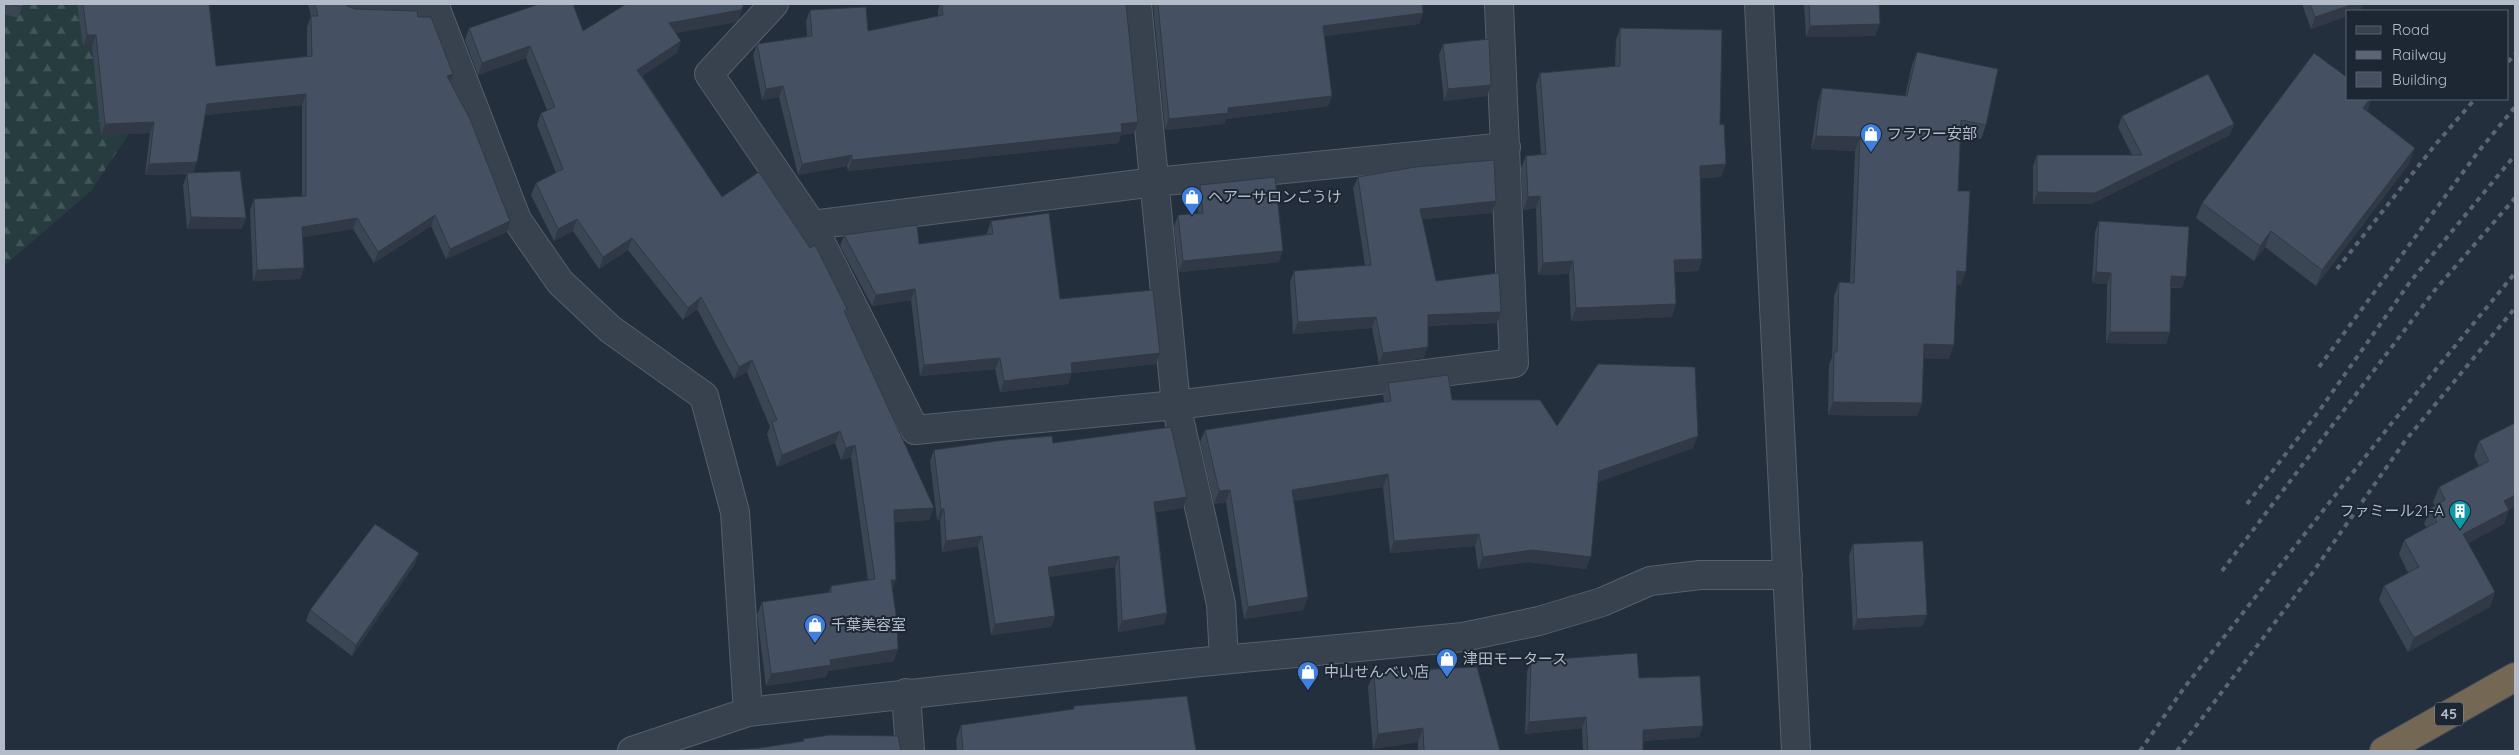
<svg xmlns="http://www.w3.org/2000/svg" width="2519" height="755" viewBox="0 0 2519 755" font-family="Quicksand,'Noto Sans JP',sans-serif">
<style>
.forest{fill:url(#forest-firs)}
.lines{fill:none;stroke-linecap:round;stroke-linejoin:round}
.minor-casing{stroke:#565f6c;stroke-width:30}
.highway-casing{stroke:#434c59;stroke-width:30}
.minor{stroke:#38414e;stroke-width:28}
.highway{stroke:#746855;stroke-width:28}
.rail{stroke:#5a6575;stroke-width:4;stroke-dasharray:5 5;stroke-linecap:butt}
.wall{fill:#3b4654}
.shaded-wall{fill:#303945}
.building{fill:#455162;stroke:#303945}
.labels{text-anchor:middle;stroke-width:4;stroke-linejoin:round;paint-order:stroke}
.shield{fill:#1d2633;stroke:#878f9c;stroke-width:1}
.shield-label{font-size:14px;font-weight:bold;fill:#b4bcc9}
.poi-label{font-size:15px;fill:#b4bcc9;stroke:#1d2633;text-anchor:start}
</style>
<defs>
<pattern id="forest-firs" width="22" height="20" patternUnits="userSpaceOnUse" patternTransform="scale(1.25)"><rect width="22" height="20" fill="#263c3f"/><path d="M5 1l3.5 6h-7zM16 11l3.5 6h-7z" fill="#435659"/></pattern>
</defs>
<rect width="100%" height="100%" fill="#242f3e"/>
<!-- forest -->
<path class="forest" d="M4,4H179L150,102L91,191L4,266Z"/>
<g class="lines">
<!-- minor casing -->
<g class="minor-casing">
<path id="minor" d="M352,4L436,7
M434,4L517,220L560,282L610,329L704,396L735,512L748,712
M774,4L709,74L812,225L915,430L1176,405L1514,363L1499,4
M1137,4L1176,405L1221,604L1224,659
M1759,4L1796,751
M812,225L1155,182L1506,147
M906,693L910,751
M632,751L748,712L1191,663L1463,637L1539,621L1602,602L1650,581L1700,575H1788"/>
</g>
<!-- highway casing -->
<g class="highway-casing">
<path id="highway" d="M2384,751L2515,677"/>
</g>
<!-- minor -->
<use href="#minor" class="minor"/>
<!-- highway -->
<use href="#highway" class="highway"/>
<!-- rail -->
<path class="rail" d="M2508,62L2515,54
M2337,269L2435,145L2475,99
M2319,367L2478,152L2515,107
M2247,504L2319,411L2410,282L2515,155
M2222,571L2435,290L2515,198
M2140,751L2184,688L2391,424L2515,273
M2177,751L2308,579L2405,441L2515,308"/>
</g>
<!-- wall -->
<path class="wall" d="M4,4H23L18,18L4,14Z
M77,4H209L216,66L307,57V27L311,16L308,4H345L347,6L355,9L418,17L453,74L450,81L507,232L446,259L431,226L374,263L353,229L303,237L304,268L300,279L253,281L250,210L254,199L302,197V105L205,115L193,173L242,229H187L183,185L187,174L145,175L150,133L101,135L92,46H83Z
M940,4H1126L1134,133L1121,135L1118,143L848,171L847,166L798,175L779,97L762,100L753,55L757,44L807,36L806,21L810,10L868,31L938,16V10Z
M1153,4H1422L1423,13L1419,24L1324,36L1332,96L1328,106L1226,119L1224,124L1165,130Z
M1804,4H1879L1875,36L1806,37Z
M2302,4H2363L2360,11L2311,29Z
M743,7L739,19L736,22L676,33L677,53L642,76L722,197L847,309L846,314L929,520L894,522L893,589L894,661L828,671L826,677L766,686L757,615L762,602L829,592L831,586L868,580L851,457L841,460L835,443L777,467L767,434L770,427L747,372L734,379L697,309L683,320L628,250L599,269L573,231L554,241L531,195L536,183L556,173L537,125L541,113L547,110L526,58L478,75L465,40L469,28L583,31Z
M1620,28L1720,125L1726,164L1721,177L1700,178L1702,259L1698,271L1675,272L1672,317L1571,321L1569,274L1538,275L1536,208L1523,210L1521,168L1526,156L1541,154L1536,85L1540,73L1615,66L1616,40Z
M1443,44L1491,85L1487,96L1444,101L1439,55Z
M1917,52L1986,125L1981,139L1960,134L1958,191L1961,285H1956L1949,359L1923,358L1922,403L1917,416L1828,415L1829,365L1832,357L1834,296L1839,282H1850L1855,151L1811,149L1818,102L1822,88L1905,96L1912,65Z
M2348,99H2371L2367,111L2409,164L2316,286L2265,247L2254,261L2196,218L2202,203Z
M2122,116L2234,124L2230,135L2091,204H2033V166L2037,155H2132L2118,127Z
M1358,177L1492,213L1422,219L1436,281L1497,323L1428,326L1424,358L1379,364L1372,328L1293,334L1290,282L1294,271L1365,265L1353,188Z
M1200,185L1279,262L1179,272L1174,227L1178,215L1198,213L1196,196Z
M991,221L1060,299L1156,364L1072,373L1068,384L1000,392L995,369L920,376L911,300L872,306L840,246L844,235L919,244L987,234V233Z
M2099,221L2182,288H2170V332L2166,344L2106,343L2107,284L2092,283L2095,232Z
M1388,383L1557,426L1693,448L1598,482L1586,569L1528,562L1478,569L1475,546L1390,553L1383,487L1294,501L1308,597L1303,610L1244,619L1226,502L1214,504L1200,442L1205,430L1384,402L1383,395Z
M2515,423L2509,510L2504,524L2468,543L2495,592L2490,607L2408,652L2379,600L2384,586L2408,573L2399,554L2404,540L2427,528L2424,524L2430,509L2435,506L2433,502L2439,487L2479,466L2474,456L2479,441Z
M1053,443L1183,508L1156,512L1167,613L1164,624L1118,632L1115,567L1049,577L1055,616L1051,627L991,635L978,546L942,552L940,520H937L930,461L934,450Z
M1853,544L1923,626L1853,630L1849,556Z
M415,564L352,656L306,621L310,610Z
M1531,661L1639,678L1699,737L1643,741V751H1583L1582,728L1525,734L1527,672Z
M1374,672L1500,751H1418V742L1373,749L1368,687Z
M1074,706L1196,751H957L956,740L961,725L1073,709Z"/>
<!-- shaded-wall -->
<path class="shaded-wall" d="M2354,4H2363L2360,11H2348V16L2311,29L2315,17Z
M743,7L739,19L736,22L665,35L669,23Z
M1423,13L1419,24L1319,37L1323,26Z
M1880,24L1875,36L1806,37L1810,26Z
M87,35H96L92,46H83Z
M681,41L677,53L633,82L637,70Z
M530,46L526,58L478,75L482,63Z
M453,74L449,85L447,76Z
M1491,85L1487,96L1444,101L1448,89Z
M783,86L779,97L762,100L766,89Z
M306,94L302,105L203,115L207,104Z
M1332,96L1328,106L1226,119L1224,124L1165,130L1169,119L1228,108Z
M2370,99H2371L2366,111L2363,108Z
M154,122L150,133L101,135L105,124Z
M1138,122L1134,133L1121,135L1118,143L848,171L852,160Z
M2234,124L2230,135L2091,204H2033L2037,192Z
M1816,136L1860,137L1855,151L1811,149Z
M2415,148L2409,164L2316,286L2322,270Z
M852,155L847,166L798,175L802,164Z
M197,162L193,173L145,175L149,164Z
M1726,164L1721,177L1695,178L1700,166Z
M1540,196L1536,208L1523,210L1528,197Z
M1496,201L1492,213L1416,220L1420,209Z
M435,215L431,226L374,263L378,252Z
M191,217L246,218L242,229H187Z
M357,218L353,229L298,238L302,227Z
M577,219L573,231L554,241L558,229Z
M510,221L507,232L446,259L450,249Z
M2271,231L2265,247L2254,261L2260,246Z
M632,238L628,250L599,269L603,257Z
M1283,251L1279,262L1179,272L1183,261Z
M1702,259L1698,271L1670,272L1674,260Z
M1573,261L1569,274L1538,275L1543,263Z
M304,268L300,279L253,281L257,270Z
M1957,271L1966,272L1961,285H1952Z
M2096,272L2111,273L2107,284L2092,283Z
M2171,276L2186,277L2182,288L2166,287Z
M915,289L911,300L872,306L876,295Z
M701,297L697,309L683,320L688,308Z
M1676,304L1672,317L1571,321L1576,308Z
M1501,312L1497,323L1424,326L1428,315Z
M1376,317L1372,328L1293,334L1298,322Z
M2110,332H2170L2166,344L2106,343Z
M1924,344L1954,345L1949,359L1919,358Z
M1428,347L1424,358L1379,364L1383,353Z
M1160,353L1156,364L1072,373L1068,384L1000,392L1004,381L1071,363Z
M1000,358L995,369L920,376L924,365Z
M752,360L747,372L734,379L739,367Z
M1833,402L1922,403L1917,416L1828,415Z
M840,431L835,443L777,467L782,455Z
M1698,436L1693,448L1595,483L1599,471Z
M855,445L851,457L841,460L846,448Z
M1388,474L1383,487L1288,502L1292,490Z
M1230,490L1226,502L1214,504L1219,491Z
M2515,495V507L2509,510L2504,524L2458,549L2463,534L2504,501Z
M1187,497L1183,508L1150,513L1154,502Z
M934,508L929,520L889,522L894,510Z
M941,509H944L940,520H937Z
M1479,534L1475,546L1390,553L1394,541Z
M982,536L978,546L942,552L946,541Z
M1532,550L1591,557L1586,569L1528,562L1478,569L1483,557Z
M419,553L415,564L352,656L356,645Z
M1119,556L1115,567L1044,578L1048,567Z
M891,580H896L892,592Z
M2495,592L2490,607L2408,652L2414,638Z
M1308,597L1303,610L1244,619L1248,607Z
M1167,613L1164,624L1118,632L1122,621Z
M1927,615L1923,626L1853,630L1857,619Z
M1055,616L1051,627L991,635L995,624Z
M898,649L894,661L828,671L826,677L766,686L771,674L830,660Z
M1586,717L1582,728L1525,734L1529,722Z
M1703,726L1699,737L1639,741L1643,730Z
M1423,728L1418,742L1373,749L1378,734Z"/>
<!-- building -->
<path class="building" d="M10,4H23L22,7Z
M83,4H209L216,66L312,56L311,16H318L315,4H345L347,6L355,9L417,11L418,17H431L453,74L447,76L470,119L510,221L450,249L435,215L378,252L357,218L302,227L304,268L257,270L254,199L306,196V94L207,104L197,162L149,164L154,122L105,124L96,35H87Z
M539,4H573L583,31L626,4H743V7L740,10L669,23L681,41L637,70L722,197L759,172L810,248L815,245L847,309L844,311L934,508L894,510L896,580H891L897,622L898,649L830,660L831,665L771,674L762,602L831,592V586L875,579L855,445L846,448L840,431L782,455L772,422L777,420L752,360L739,367L701,297L688,308L632,238L603,257L577,219L558,229L536,183L563,169L541,113L555,107L530,46L482,63L469,28Z
M942,4H1126L1138,122L1121,124L1122,132L852,160V155L802,164L783,86L766,89L757,44L812,36L810,10L866,7L868,31L943,15Z
M1158,4H1422L1423,13L1323,26L1332,96L1228,108V113L1169,119Z
M1809,4H1879L1880,24L1810,26Z
M2310,4H2354L2315,17Z
M1620,28L1722,30L1720,125L1724,124L1726,164L1700,166L1702,259L1674,260L1676,304L1576,308L1573,261L1543,263L1540,196L1528,197L1526,156L1546,154L1540,73L1620,66Z
M1489,39L1491,85L1448,89L1443,44Z
M1917,52L1998,69L1986,125L1961,120L1958,191H1970L1966,272L1957,271L1954,345L1924,344L1922,403L1833,402L1834,352H1837L1839,282L1854,283L1860,137L1816,136L1822,88L1907,96Z
M2314,53L2348,78V99H2370L2363,108L2415,148L2322,270L2271,231L2260,246L2202,203Z
M2208,74L2234,124L2095,193L2037,192V155H2142L2122,116Z
M1494,160L1496,201L1420,209L1436,281L1499,273L1501,312L1428,315V347L1383,353L1376,317L1298,322L1294,271L1371,265L1358,177L1415,167Z
M240,171L246,218L191,217L187,173Z
M1275,177L1283,251L1183,261L1178,215L1203,213L1200,185Z
M1049,213L1060,299L1153,290L1160,353L1071,363L1072,373L1004,381L1000,358L924,365L915,289L876,295L844,235L917,225L919,244L993,234L991,221Z
M2099,221L2189,227L2186,277L2171,276L2170,332H2110L2111,273L2096,272Z
M1598,364L1695,367L1698,436L1599,471L1591,557L1532,550L1483,557L1479,534L1394,541L1388,474L1292,490L1308,597L1248,607L1230,490L1219,491L1205,430L1391,401L1388,383L1448,375L1452,400H1540L1557,426Z
M2515,423V495L2504,501L2509,510L2463,534L2495,592L2414,638L2384,586L2419,567L2404,540L2437,522L2430,509L2445,500L2439,487L2489,461L2479,441Z
M1171,427L1187,497L1154,502L1167,613L1122,621L1119,556L1048,567L1055,616L995,624L982,536L946,541L944,509H941L934,450L1004,440L1052,436L1053,443Z
M375,524L419,553L356,645L310,610Z
M1923,541L1927,615L1857,619L1853,544Z
M1637,653L1639,678L1700,676L1703,726L1643,730V751H1588L1586,717L1529,722L1531,661Z
M1477,667L1500,751H1424L1423,728L1378,734L1374,672Z
M1187,696L1196,751H963L961,725L1074,709V706Z
M830,735L898,736L901,751H713L760,748L804,741L803,739Z"/>
<!-- icons -->
<defs>
<g id="shop-pin" transform="scale(1.125)"><path d="M0 17L-7.5 6A9.5 9.5 0 1 1 7.5 6Z" fill="#3f7fe0" stroke="#1d2633"/><path d="M-5-2.5h2.3a2.7 3.5 0 0 1 5.4 0H5L5.5 6h-11ZM-1.5-2.5h3a1.5 2.3 0 0 0-3 0Z" fill="#fff"/></g>
<g id="building-pin" transform="scale(1.125)"><path d="M0 17L-7.5 6A9.5 9.5 0 1 1 7.5 6Z" fill="#0f9aa8" stroke="#1d2633"/><path d="M-4-6H4V6H1V3H-1V6H-4ZM-2.5-4.3h1.7v1.8h-1.7ZM.8-4.3h1.7v1.8H.8ZM-2.5-1h1.7V.8h-1.7ZM.8-1h1.7V.8H.8Z" fill="#fff"/></g>
</defs>
<g fill-rule="evenodd">
<use href="#shop-pin" x="1871" y="134"/>
<use href="#shop-pin" x="1192" y="197"/>
<use href="#building-pin" x="2460" y="511"/>
<use href="#shop-pin" x="815" y="625"/>
<use href="#shop-pin" x="1447" y="659"/>
<use href="#shop-pin" x="1308" y="672"/>
</g>
<g class="labels">
<!-- shield labels -->
<rect class="shield" x="2435" y="702.5" width="28" height="23" rx="4"/>
<g class="shield-label">
<text x="2449" y="719">45</text>
</g>
<!-- poi labels -->
<g class="poi-label">
<text x="1887" y="139">フラワー安部</text>
<text x="1208" y="202">ヘアーサロンごうけ</text>
<text x="2444" y="516" text-anchor="end">ファミール21-A</text>
<text x="831" y="630">千葉美容室</text>
<text x="1463" y="664">津田モータース</text>
<text x="1324" y="677">中山せんべい店</text>
</g>
</g>
<!-- border -->
<rect width="2519" height="755" fill="none" stroke="#b4bcc9" stroke-width="10"/>
<!-- legend -->
<rect x="2346" y="10" width="162" height="90" fill="#1d2633" stroke="#59626f"/>
<rect x="2356" y="26" width="25" height="8" fill="#38414e" stroke="#59626f"/>
<text x="2392" y="35" font-size="15" fill="#b4bcc9">Road</text>
<rect x="2356" y="51" width="25" height="8" fill="#5a6575" stroke="#59626f"/>
<text x="2392" y="60" font-size="15" fill="#b4bcc9">Railway</text>
<rect x="2356" y="72" width="25" height="15" fill="#455162" stroke="#59626f"/>
<text x="2392" y="85" font-size="15" fill="#b4bcc9">Building</text>
</svg>
